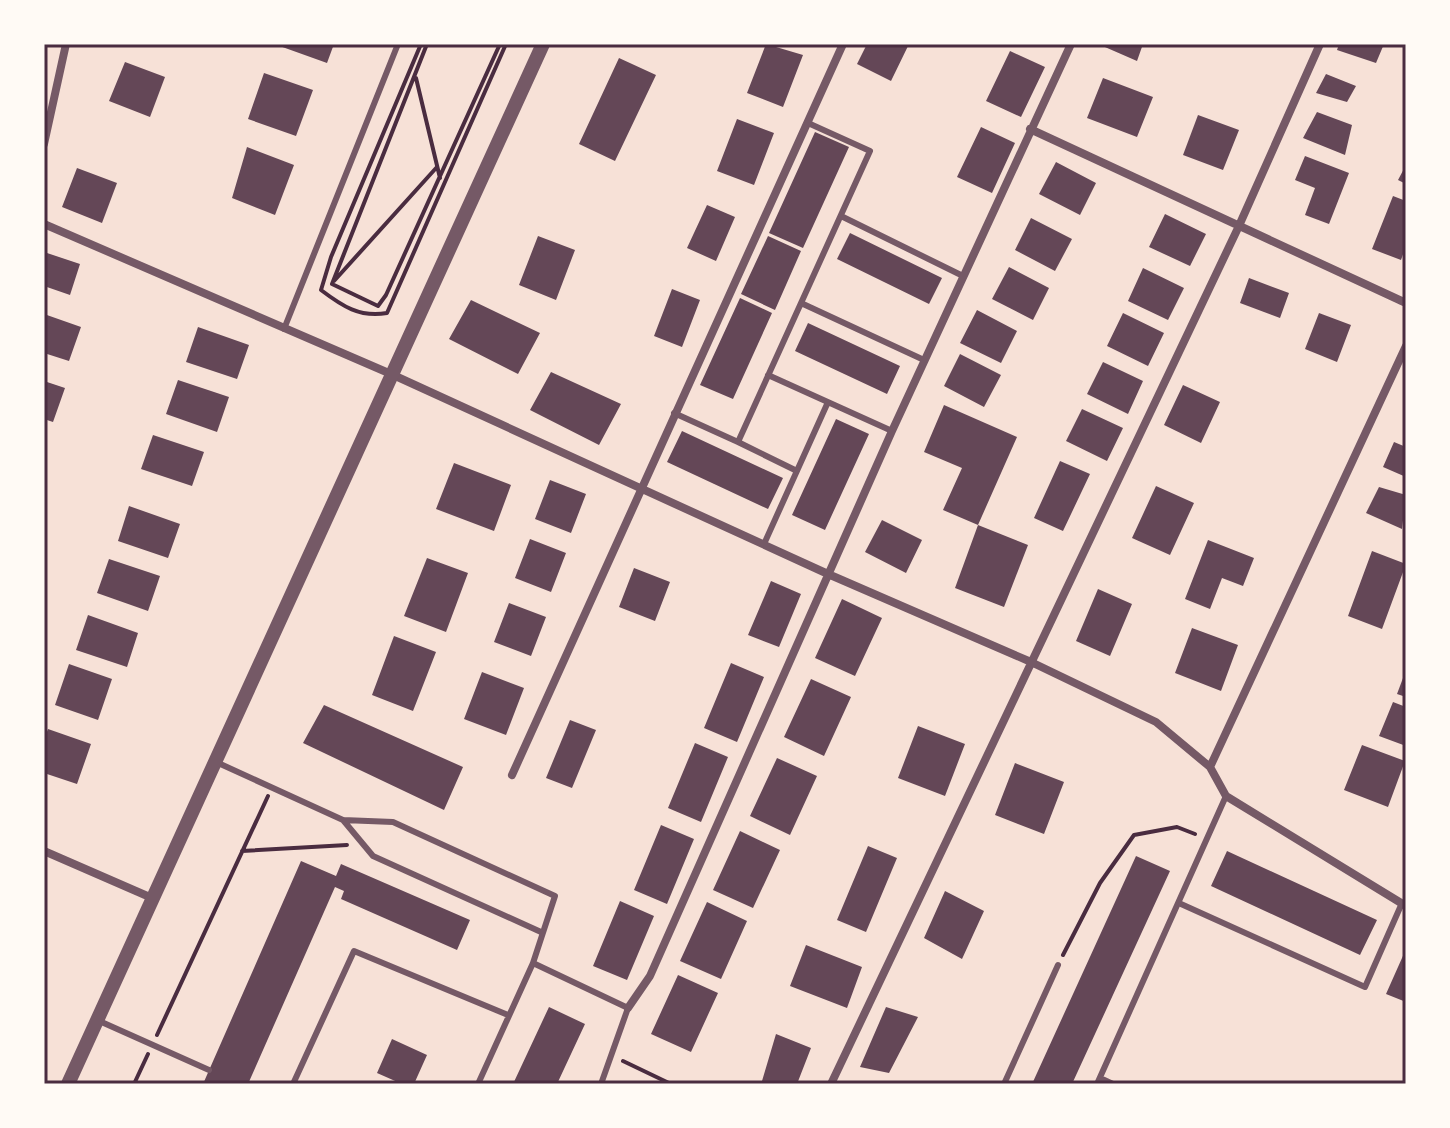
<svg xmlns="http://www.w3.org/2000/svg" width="1450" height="1128" viewBox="0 0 1450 1128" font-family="Helvetica,sans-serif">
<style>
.building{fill:#644757}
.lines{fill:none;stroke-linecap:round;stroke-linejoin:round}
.path{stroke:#4a2c40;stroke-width:4}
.service{stroke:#755966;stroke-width:6}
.minor{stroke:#755966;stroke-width:8}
.tertiary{stroke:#755966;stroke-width:14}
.neatline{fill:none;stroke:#4a2c40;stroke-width:3}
</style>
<rect width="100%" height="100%" fill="#f7e1d7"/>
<!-- building -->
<path class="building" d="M274,44H334L327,63Z
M766,44L803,55L783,107L747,93Z
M867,44H909L891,81L857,64Z
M1098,44H1143L1137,61Z
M1339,44H1384L1376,63L1337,50Z
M1010,51L1045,67L1021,117L986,101Z
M619,58L656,75L615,161L579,144Z
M125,62L165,77L150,117L109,101Z
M264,73L313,90L296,136L248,119Z
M1326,74L1356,86L1347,102L1316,93Z
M1103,78L1153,97L1137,137L1087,118Z
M1317,112L1352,125L1345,155L1303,138Z
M1198,115L1239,130L1223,170L1183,155Z
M737,119L774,133L754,185L717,171Z
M981,127L1015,143L992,193L957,177Z
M815,132L849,147L803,248L769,233Z
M247,147L294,165L275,215L232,198Z
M1305,156L1349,173L1329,224L1305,215L1315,188L1295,180Z
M1056,162L1096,183L1080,215L1039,194Z
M1406,165V184L1398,180Z
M77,168L117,183L102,223L62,207Z
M1393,196L1406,201V246L1401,260L1372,249Z
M707,205L735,217L716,261L687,248Z
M1165,214L1206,234L1190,266L1149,247Z
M1031,218L1072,239L1055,271L1015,250Z
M850,233L942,278L929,304L837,259Z
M538,236L575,250L556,300L519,285Z
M768,236L801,251L775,310L741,294Z
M44,252L80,264L70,295L44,286Z
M1009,267L1049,288L1033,320L992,299Z
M1143,268L1184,288L1168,320L1128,301Z
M1249,278L1289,293L1280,318L1240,303Z
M672,289L700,300L682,347L654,336Z
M740,298L772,313L733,399L700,385Z
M471,300L540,333L518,374L449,339Z
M977,310L1017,331L1001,363L960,343Z
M1123,313L1164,333L1148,366L1107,346Z
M1319,313L1351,325L1337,362L1305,349Z
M44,314L81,327L69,361L44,353Z
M808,323L900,366L887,394L795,351Z
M198,327L249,345L237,379L186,362Z
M960,354L1001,375L984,407L944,386Z
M1103,362L1143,381L1128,414L1087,394Z
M551,372L621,404L599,445L530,410Z
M178,380L229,397L217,432L166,414Z
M44,381L65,388L53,422L44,419Z
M1183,385L1220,402L1201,443L1164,425Z
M944,405L1017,437L978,525L943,510L962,468L924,452Z
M1082,409L1123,428L1107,461L1066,441Z
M836,419L869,434L825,530L792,515Z
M682,431L783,478L768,509L667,462Z
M153,435L204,452L192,486L141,469Z
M1394,442L1406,447V477L1383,467Z
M1060,461L1090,474L1063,531L1034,518Z
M454,463L511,485L494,531L436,509Z
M550,480L586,494L571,533L535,519Z
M1156,486L1194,503L1170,555L1132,538Z
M1379,487L1406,495L1402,529L1366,513Z
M129,506L180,524L168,558L118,541Z
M882,520L922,540L906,573L865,552Z
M978,525L1028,545L1004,607L955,588Z
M530,539L566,553L551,592L515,578Z
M1208,540L1254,558L1243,586L1222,578L1210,609L1185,599Z
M1372,551L1406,564L1382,629L1348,616Z
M427,558L468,573L446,632L404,616Z
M109,559L160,576L148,611L97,593Z
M634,568L670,582L655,621L619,607Z
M771,581L801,594L779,647L748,635Z
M1098,589L1132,604L1110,656L1076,641Z
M842,599L882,618L855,676L815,658Z
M509,603L546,617L531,656L494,642Z
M88,615L138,633L127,667L76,650Z
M1192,628L1238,645L1221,691L1175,673Z
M394,636L436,652L413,711L372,695Z
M731,663L764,677L737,742L704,728Z
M69,664L112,679L98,720L55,705Z
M1406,670V697L1397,694Z
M482,672L524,688L506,735L464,719Z
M811,679L851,697L824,756L784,737Z
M1393,702L1406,707V746L1379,736Z
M324,705L463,767L444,810L303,743Z
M570,720L596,730L572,788L546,778Z
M918,726L965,744L945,796L898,778Z
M48,729L91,744L77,784L44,773V740Z
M695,743L728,757L701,822L668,808Z
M1362,745L1405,761L1388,807L1344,790Z
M777,758L817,776L790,835L750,816Z
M1015,763L1064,782L1044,834L995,815Z
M661,825L694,839L667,904L634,890Z
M740,831L780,850L753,908L713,890Z
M868,846L897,858L866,932L837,920Z
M1227,851L1377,920L1360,955L1211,886Z
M1136,856L1170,871L1072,1084H1032Z
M301,861L336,876L341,864L470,920L457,950L341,899L344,891L335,887L248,1084H203Z
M945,891L984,911L962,959L924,938Z
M620,901L654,916L627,980L593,966Z
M707,902L747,921L721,979L680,961Z
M806,945L862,967L847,1008L790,986Z
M1406,949V1002L1386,994Z
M678,975L718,993L691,1052L651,1034Z
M549,1007L585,1024L557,1084H513Z
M886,1007L918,1017L889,1073L860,1067Z
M776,1034L811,1048L797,1084L762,1081Z
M392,1039L427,1055L414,1084H402L377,1073Z"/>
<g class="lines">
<!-- path -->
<path class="path" d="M421,44L331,257L321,290C342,306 360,318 387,313L506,44
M427,44L332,284L378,306L386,295L500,44
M416,78L440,178
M334,281L437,167
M242,851L347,845
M1063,955L1100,883L1134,835L1177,827L1195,834
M157,1035L268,796
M623,1061L671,1084
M134,1084L148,1054"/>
<!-- service -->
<path class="service" d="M841,216L963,276
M801,303L924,360
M284,329L398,44
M768,375L892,431
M674,413L738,442L870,151L808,123
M738,442L797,471
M764,544L828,402
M216,762L343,820L393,822L555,896L533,963L628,1008L601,1084
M343,820L373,856L541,932
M1181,904L1365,987L1402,903
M97,1020L209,1070
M1100,1078L1113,1084
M293,1084L354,951L508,1015
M478,1084L533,963
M1004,1084L1058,965
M1097,1084L1226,796"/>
<!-- minor -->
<path class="minor" d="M1030,129L1406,303
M44,144L66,44
M44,224L391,374L828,574L1031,662L1156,722L1210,767L1226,796L1406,906
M1210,767L1406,346
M512,775L843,44
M44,851L152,898
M628,1008L650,976L892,431L1071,44
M831,1084L1238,228L1320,44"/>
<!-- tertiary -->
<path class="tertiary" d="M68,1084L543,44"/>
</g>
<!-- border -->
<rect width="1450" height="1128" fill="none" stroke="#fffaf5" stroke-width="92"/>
<rect x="46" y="46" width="1358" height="1036" class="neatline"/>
</svg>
